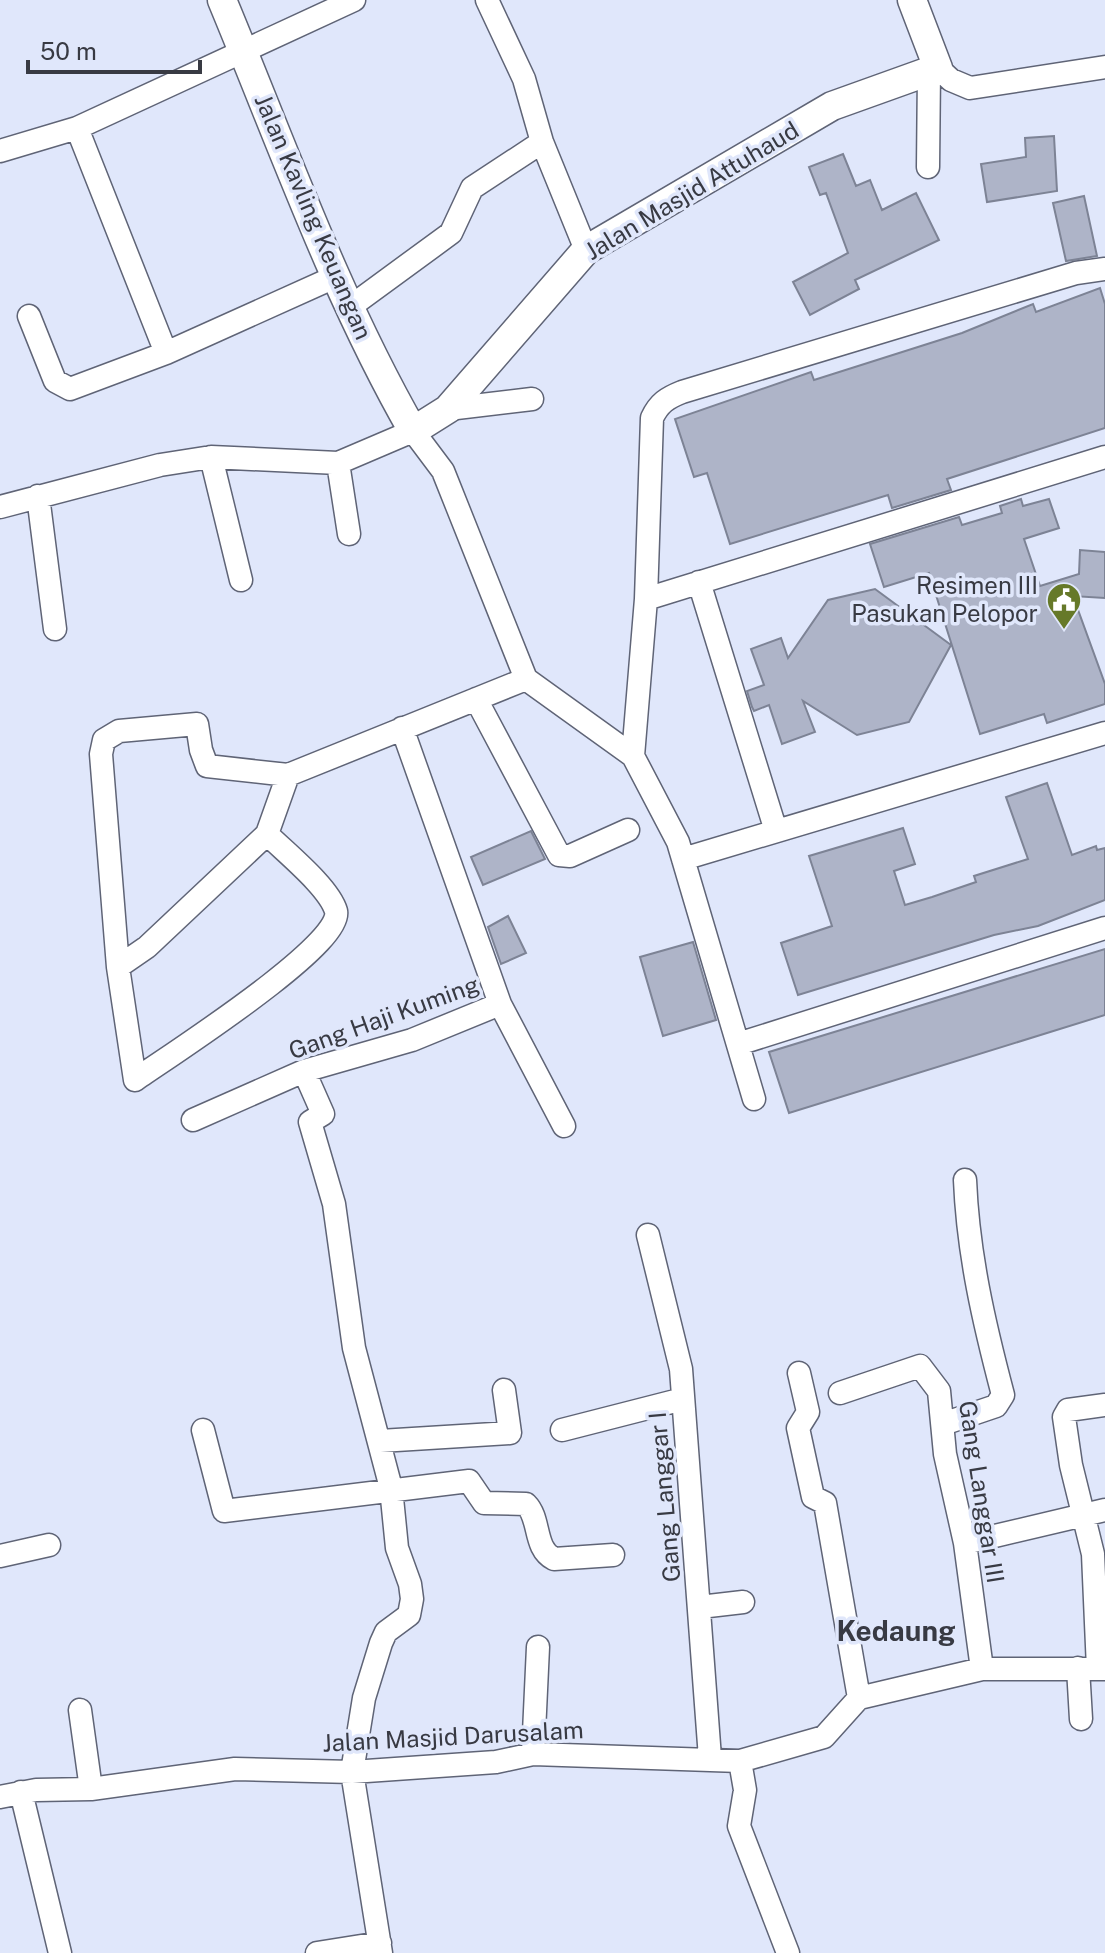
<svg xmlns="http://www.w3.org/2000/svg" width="1105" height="1953" viewBox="0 0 1105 1953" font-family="'Public Sans',sans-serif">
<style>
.building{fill:#aeb4c8;stroke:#7d8395;stroke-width:2}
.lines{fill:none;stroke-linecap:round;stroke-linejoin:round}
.minor-casing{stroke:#5f6476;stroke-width:25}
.tertiary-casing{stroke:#5f6476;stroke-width:31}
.minor{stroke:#fff;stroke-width:22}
.tertiary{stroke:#fff;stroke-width:28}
.labels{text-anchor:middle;stroke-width:7;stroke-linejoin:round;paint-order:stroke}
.street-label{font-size:24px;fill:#383a43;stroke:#e0e7fb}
.poi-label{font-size:24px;fill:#383a43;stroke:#e0e7fb;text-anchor:end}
.quarter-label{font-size:28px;font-weight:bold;fill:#383a43;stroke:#e0e7fb}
</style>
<rect width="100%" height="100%" fill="#e0e7fb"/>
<!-- building -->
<path class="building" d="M1054,136L1057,191L987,202L981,164L1026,157L1025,138Z
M843,154L856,186L870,180L882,210L916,193L939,240L855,280L859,289L810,315L793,282L848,253L826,193L820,195L809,167Z
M1084,196L1097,256L1066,261L1053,203Z
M1100,288L1105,304V428L947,479L951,490L892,508L888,495L730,544L707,473L694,477L675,419L811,372L814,380L962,333L1033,304L1036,312Z
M1021,499L1023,506L1049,499L1059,528L1024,539L1040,586L1079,574L1080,550L1105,552V598L1073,596L1105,684V704L1047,723L1044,714L980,734L929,573L884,587L870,544L959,517L962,525L1002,513L1000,506Z
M875,589L951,645L909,722L857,735L803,701L815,732L782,744L769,705L754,711L752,707L747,691L764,685L751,649L781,638L788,658L828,600Z
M1047,783L1072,855L1096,846L1097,850L1105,848V900L1038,926L994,935L798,995L781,943L832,926L809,856L903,828L915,864L894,871L905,905L932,897L976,882L974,876L1028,859L1006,797Z
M531,831L545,859L483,885L471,857Z
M508,916L526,953L501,964L488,927Z
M693,942L716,1020L663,1036L640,957Z
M1105,949V1015L789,1113L769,1052Z"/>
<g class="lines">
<!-- minor casing -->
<g class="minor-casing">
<path id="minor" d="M487,0L524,79L542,142L586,250
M938,68L951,80L970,88L1105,67
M77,128L166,353
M0,151L77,128L354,0
M928,167L929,71
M350,307L451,233L472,188L542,142
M29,316L55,381L70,389L166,353L337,276
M448,409L532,399
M211,457L241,580
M338,463L349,534
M38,496L55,629
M0,507L160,465L211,457L338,463L413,431L443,471L526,679L633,756L678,842L754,1099
M699,582L776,831
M646,599L1105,457
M476,699L559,855L570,856L628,830
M402,728L500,1004L564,1126
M633,756L646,599L652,418C659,403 667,398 682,392L1076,273L1105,269
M267,834C285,852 329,887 336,911C345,944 166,1058 135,1080L118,967L101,754L104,740L119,731L197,724L201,750L207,766L288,775L526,679
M683,859L1105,733
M118,967L147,947L267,834L288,775
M738,1044L1105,928
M304,1071L323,1114L310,1122L334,1204L354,1348L391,1488L397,1548L410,1584L412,1599L409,1615L386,1632L381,1643L364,1698L352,1772L381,1953
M193,1120L304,1071L412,1040L500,1004
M648,1235L681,1369L710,1758
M799,1373L808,1412L798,1428L813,1497L825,1503L859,1698
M840,1393L920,1366L939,1391L945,1454L965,1543L982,1669
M943,1424L996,1406L1003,1395C984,1323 968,1254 965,1180
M203,1430L224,1511L469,1481L484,1503L526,1504C541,1519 533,1548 554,1559L613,1555
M562,1430L683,1399
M380,1441L510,1433L504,1390
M965,1543L1105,1510
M0,1556L49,1545
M700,1607L743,1602
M1078,1668L1081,1719
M1098,1669L1093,1554L1071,1465L1064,1417L1068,1410L1105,1405
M80,1710L91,1789
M533,1754L538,1647
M740,1761L745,1790L739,1826L788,1953
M21,1792L60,1953
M0,1797L36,1790L91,1789L235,1769L352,1772L496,1762L533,1754L740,1761L824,1737L859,1698L982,1669H1105
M317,1953L380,1943"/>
</g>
<!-- tertiary casing -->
<g class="tertiary-casing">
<path id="tertiary" d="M222,0C282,144 335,295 413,431L448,409L586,250L832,106L938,68L912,0"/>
</g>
<!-- minor -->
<use href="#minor" class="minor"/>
<!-- tertiary -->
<use href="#tertiary" class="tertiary"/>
</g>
<!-- icons -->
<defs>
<g id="civic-pin" transform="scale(1.8)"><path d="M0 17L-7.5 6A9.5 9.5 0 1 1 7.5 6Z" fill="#667929" stroke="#e0e7fb"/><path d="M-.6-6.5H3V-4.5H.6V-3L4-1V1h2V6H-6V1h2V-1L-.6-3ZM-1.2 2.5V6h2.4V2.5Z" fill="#fff"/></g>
</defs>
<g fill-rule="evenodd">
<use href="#civic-pin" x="1064" y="600"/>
</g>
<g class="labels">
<!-- street labels -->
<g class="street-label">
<text transform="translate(692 191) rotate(-31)" y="8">Jalan Masjid Attuhaud</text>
<text transform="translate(313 217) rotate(67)" y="8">Jalan Kavling Keuangan</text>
<text transform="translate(384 1018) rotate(-20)" y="8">Gang Haji Kuming</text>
<text transform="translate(981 1492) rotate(81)" y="8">Gang Langgar III</text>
<text transform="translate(665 1497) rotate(-95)" y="8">Gang Langgar I</text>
<text transform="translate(453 1737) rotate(-3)" y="8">Jalan Masjid Darusalam</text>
</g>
<!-- poi labels -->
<g class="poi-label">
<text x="1038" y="594">Resimen III<tspan x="1038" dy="28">Pasukan Pelopor</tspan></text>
</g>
<!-- quarter labels -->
<g class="quarter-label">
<text x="896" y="1641">Kedaung</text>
</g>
</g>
<!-- scale -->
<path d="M28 60v12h172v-12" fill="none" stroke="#383a43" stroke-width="4"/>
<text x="40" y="60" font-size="24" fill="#383a43" stroke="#e0e7fb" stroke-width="6" paint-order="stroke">50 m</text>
</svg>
